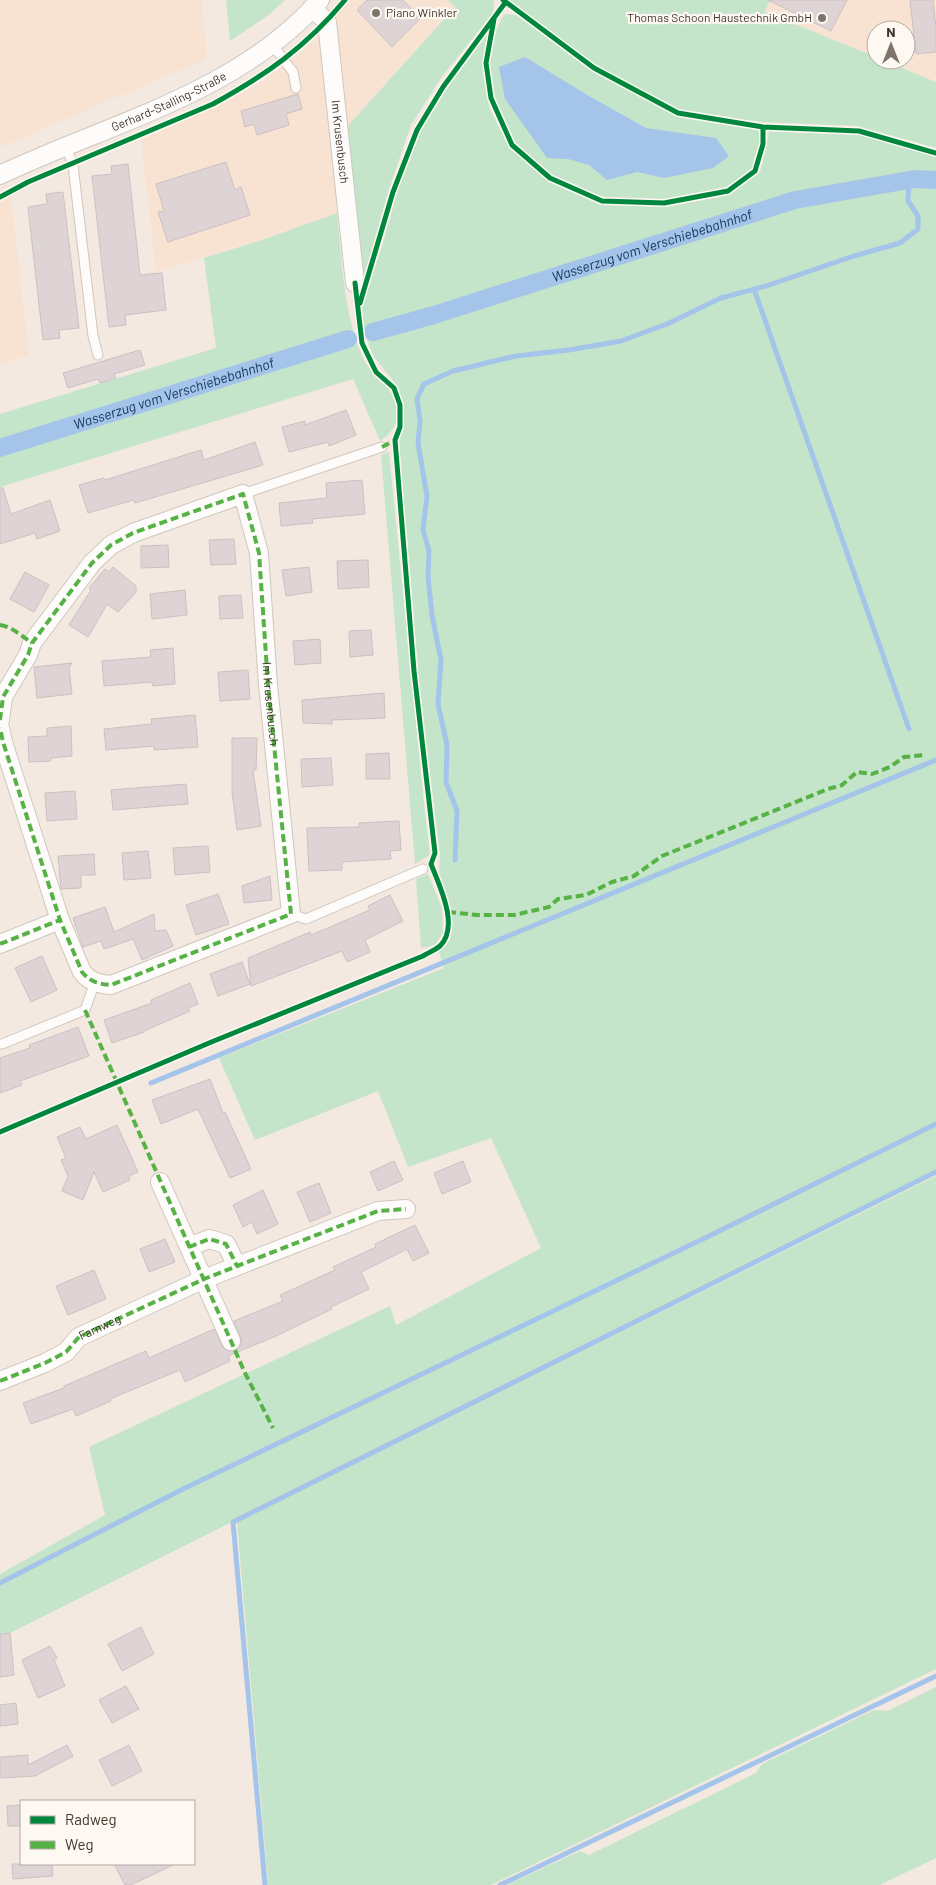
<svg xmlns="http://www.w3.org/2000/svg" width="936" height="1885" viewBox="0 0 936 1885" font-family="Barlow,sans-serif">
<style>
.built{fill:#f8e3d2}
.green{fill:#c5e5cb}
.water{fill:#a4c4e9}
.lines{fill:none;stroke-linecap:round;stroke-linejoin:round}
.stream{stroke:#a4c4e9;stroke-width:5}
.canal{stroke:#a4c4e9;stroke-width:18}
.building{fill:#dfd4d5;stroke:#cbc1c2}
.service-casing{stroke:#d0c6bd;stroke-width:11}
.minor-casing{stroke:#d0c6bd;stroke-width:20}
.service{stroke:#fdfcfa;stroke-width:9}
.minor{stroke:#fdfcfa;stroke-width:18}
.quiet{stroke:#57b246;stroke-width:4;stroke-dasharray:8 4;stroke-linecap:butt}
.cycleway-casing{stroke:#fef8f3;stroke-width:8}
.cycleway{stroke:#00873e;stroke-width:5}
.poi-dot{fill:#7f746b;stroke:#fef8f3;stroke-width:2}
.labels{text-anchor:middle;stroke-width:4.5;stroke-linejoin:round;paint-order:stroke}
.poi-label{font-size:12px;fill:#40352b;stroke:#fef8f3;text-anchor:start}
.street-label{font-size:12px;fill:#40352b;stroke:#fef8f3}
.water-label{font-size:14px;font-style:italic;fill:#113459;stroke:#fef8f3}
</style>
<rect width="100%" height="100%" fill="#f3e9e1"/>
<!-- built -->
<path class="built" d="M0,0H202L207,59L0,147Z
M350,0H448L455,6L344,130L331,21Z
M770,0H936V82L883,60H906V30H876V57L765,12Z
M324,30L337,213L265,239L156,272L141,140L233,98L260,83L295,58Z
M11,196L29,355L0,364V202Z"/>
<!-- green -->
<path class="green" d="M226,0H285L270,14L230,41Z
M448,0H494L493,13L441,78L411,125L389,189L361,289L344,130L455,7Z
M508,0H770L765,12L876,57V60H883L936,82V148L857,126L762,122L680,110L594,65Z
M504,14L517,15L590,69L678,116L750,126L760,130V145L752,169L724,189L663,199L602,197L551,174L514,141L495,98L490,66L495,32Z
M487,33L489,37L484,54L483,74L490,109L510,148L549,181L603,204L665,207L729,195L760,172L766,148L769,131L860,135L936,157V178L915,177L794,198L365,333L361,309L383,243L399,186L421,130L445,89Z
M915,181L936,182V1170L0,1638V1574L105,1515L89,1447L390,1306L396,1325L541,1248L491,1138L408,1167L378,1091L255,1140L219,1058L444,968L439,952L450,940L452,912L439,874L440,854L420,693L399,443L403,426V402L392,379L374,357L366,336L796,202Z
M337,213C342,261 343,311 362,356C370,375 393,384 396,406C399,423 394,431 380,441L353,379L0,487V414L216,348L204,258L265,239Z
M389,452L424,803L430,855L415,864L381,455Z
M428,874L442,908L443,933L435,945L421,948L416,879Z
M936,1176V1669L491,1885H268L237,1522Z
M936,1687V1858L880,1885H507L580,1851L589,1855L756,1773L762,1764L874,1710L887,1711Z"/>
<!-- water -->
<path class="water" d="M525,57L589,96L646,128L716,138L729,156L713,168L664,178L637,172L607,180L589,165L568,159L547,158L505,99L499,67Z"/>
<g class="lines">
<!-- stream -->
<path class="stream" d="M754,289L909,729
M455,860L457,811L446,782L447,745L438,704L441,660L432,615L428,576L429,551L423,530L427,496L418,443L420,421L417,399L424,384L453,371L516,356L569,350L621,341L667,324L721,298L766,286L854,256L900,243L918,229V216L908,201L909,180
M151,1083L936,760
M0,1583L181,1490L707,1237L936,1124
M265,1885L233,1522L936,1172
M500,1885L936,1676"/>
<!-- canal -->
<g class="canal">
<path id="s1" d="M373,332L434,315L795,200L915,179L936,180"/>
<path id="s2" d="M0,448L348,339"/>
</g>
</g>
<!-- building -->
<path class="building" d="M367,0H403L421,18L392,47L357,10Z
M768,0H847L831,31Z
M910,0H933L936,28V52L916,54Z
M298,94L302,109L286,114L289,125L257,135L254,124L245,127L241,111Z
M226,162L235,190L241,187L250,215L168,242L158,212L164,211L156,184Z
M128,164L140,275L162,273L166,310L125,315L126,325L109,327L92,176L112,174L111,166Z
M63,192L79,328L59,330L60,338L43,340L28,207L47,204L46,194Z
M140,350L145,365L114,374L116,378L100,383L98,379L68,388L63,373Z
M346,410L356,435L329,446L328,442L289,452L282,427L305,421V425Z
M255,442L263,465L135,503L134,500L88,513L79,485L104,478L105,480L201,450L204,460Z
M362,480L365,514L312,519L313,523L281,526L279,503L327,498L326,483Z
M0,488H3L11,514L50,500L60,531L37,539L35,533L0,544Z
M234,539L236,564L211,565L209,540Z
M168,545L169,567L141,568V546Z
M368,560L369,587L338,589L337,561Z
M113,567L136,586V592L118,612L107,604L88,637L69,625L91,590L89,588L105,569L109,572Z
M309,567L312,592L286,596L282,570Z
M25,572L49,585L34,612L10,599Z
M185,590L187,615L152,619L150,594Z
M241,595L243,618L220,619L219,596Z
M371,630L373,655L350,657L349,631Z
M320,639L321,663L295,665L293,641Z
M173,648L175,684L153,686L152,682L104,686L102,661L151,657L150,650Z
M72,663L69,668L72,694L37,698L34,667Z
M248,670L250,699L220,701L218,672Z
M384,693L385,718L332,720V724L303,723L302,700Z
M195,715L198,747L154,750V746L106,750L104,729L152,724L151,719Z
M71,726L72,756L51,758V761L29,762L28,737L47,736V728Z
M232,738H257L256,770H253L261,826L237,830L232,792Z
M389,753L390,779H366V754Z
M331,758L333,785L302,787L301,759Z
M186,784L188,804L113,810L111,790Z
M75,791L77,819L47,821L45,793Z
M399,821L401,850L390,851L391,859L342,862V870L309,871L307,828L359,827V823Z
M208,846L210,872L175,875L173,848Z
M148,851L151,878L124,880L122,853Z
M94,854L95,875H81V888L61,889L58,856Z
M270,876L272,900L244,903L242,886Z
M218,894L229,924L196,935L186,905Z
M390,895L403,921L365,940L370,952L347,962L342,951L251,986L248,958L310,932L311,935L370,910L368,906Z
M105,907L114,932L154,914L155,931L166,930L173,946L142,960L133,939L104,949L101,941L83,947L73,918Z
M42,956L57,990L31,1002L15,968Z
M242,962L250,984L218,996L210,974Z
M190,983L198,1004L188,1008L190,1011L144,1031V1032L112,1043L104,1020L152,1003L151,1000Z
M78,1027L89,1056L20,1081L22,1085L0,1093V1058L30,1048L29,1045Z
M210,1079L223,1113L225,1112L251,1169L230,1178L198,1109L161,1124L152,1100Z
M117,1125L138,1172L129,1176L130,1180L103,1192L94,1172L83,1200L62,1191L68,1176L61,1160L66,1158L57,1137L80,1127L86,1139Z
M394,1161L403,1180L378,1191L370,1172Z
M463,1161L471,1182L442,1194L434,1173Z
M319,1183L331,1213L310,1222L297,1192Z
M263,1190L278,1224L257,1234L252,1222L243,1227L233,1205Z
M415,1225L429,1253L413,1261L407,1249L361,1272L369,1289L331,1307L332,1309L276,1336L228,1356L230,1361L185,1382L180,1370L110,1399L111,1401L76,1416L73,1409L31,1424L23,1403L64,1388V1386L146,1351L149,1358L214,1329L224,1349L229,1351L236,1350L240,1347L242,1342L234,1321L283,1301L280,1295L335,1270L333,1267L376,1247L375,1244Z
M165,1239L175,1262L149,1272L140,1249Z
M94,1270L106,1299L68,1315L56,1286Z
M141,1627L154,1654L122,1671L108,1644Z
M10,1633L14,1675L0,1677V1634Z
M50,1646L57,1658L54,1660L65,1686L38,1698L22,1660Z
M126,1686L139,1709L112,1723L99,1700Z
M16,1703L18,1724L0,1726V1705Z
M67,1745L73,1756L35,1776L0,1778V1757L28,1755V1765Z
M129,1745L142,1771L112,1786L99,1760Z
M21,1805V1826H8L7,1806Z
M12,1864H52L53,1876L13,1879Z
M114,1864H175L131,1885H125Z"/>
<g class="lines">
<!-- service casing -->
<g class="service-casing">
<path id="service" d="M272,44L293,72L296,88
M66,146L73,165L93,336L98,355
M243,494L382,447
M291,914L306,919L423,869
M2,1044L85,1010L95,982"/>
</g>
<!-- minor casing -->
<g class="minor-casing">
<g id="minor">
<path id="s3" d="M312,8L327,22L355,283"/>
<path id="s4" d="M0,175C109,123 237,94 320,0"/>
<path id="s5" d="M0,720L3,697L28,655L32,643L92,563L111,545L133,533L243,494L259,553L268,685L291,914L111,985C99,984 90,982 82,972L60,920L3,742L0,728"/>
<path d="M0,944L60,920"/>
<path d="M160,1182L231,1341"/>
<path d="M189,1247L209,1239L226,1244L237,1266"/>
<path d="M0,1381L45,1363L66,1352L79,1337L204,1279L378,1211L406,1209"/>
</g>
</g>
<!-- service -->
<use href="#service" class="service"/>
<!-- minor -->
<use href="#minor" class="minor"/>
<!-- quiet -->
<g class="quiet">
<path d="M382,447L395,440"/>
<path d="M0,625C11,626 23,637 32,643"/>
<path d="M0,720L3,697L28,655L32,643L92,563L111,545L133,533L243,494L259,553L268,685L291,914L111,985C99,984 90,982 82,972L60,920L3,742L0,728"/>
<path d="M448,912L477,915H514L549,907L558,899L586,895L612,882L634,876L662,856L828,789L842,785L857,772L872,774L890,767L904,757L925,755"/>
<path d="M0,944L60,920"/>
<path d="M85,1010L245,1373L273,1428"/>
<path d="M189,1247L209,1239L226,1244L237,1266"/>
<path id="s6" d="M0,1381L45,1363L66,1352L79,1337L204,1279L378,1211L406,1209"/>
</g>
<!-- cycleway casing -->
<g class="cycleway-casing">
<path id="cycleway" d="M503,0L594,68L678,113L763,127L859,131L936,153
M494,19L486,63L491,98L512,145L550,178L602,201L664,203L728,191L755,171L763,144V127
M0,197L28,182L213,104C266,75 306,47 345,0
M360,303L393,192L417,130L443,87L505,3
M0,1132L209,1043L423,956C428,953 435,950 440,946C460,926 439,885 431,864L435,853L414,671L395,440L400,427V405L394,388L376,372L362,343L355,283"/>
</g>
<!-- cycleway -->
<use href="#cycleway" class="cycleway"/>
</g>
<!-- markers -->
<g class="poi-dot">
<circle cx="376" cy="13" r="5"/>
<circle cx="822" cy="18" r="5"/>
</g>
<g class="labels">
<!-- poi labels -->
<g class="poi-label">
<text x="386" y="17">Piano Winkler</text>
<text x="812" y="22" text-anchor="end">Thomas Schoon Haustechnik GmbH</text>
</g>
<!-- street labels -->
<g class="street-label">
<text dy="4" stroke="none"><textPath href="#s4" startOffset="184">Gerhard-Stalling-Straße</textPath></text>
<text dy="4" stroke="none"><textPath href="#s3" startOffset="141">Im Krusenbusch</textPath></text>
<text dy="4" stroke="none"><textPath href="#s5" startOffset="565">Im Krusenbusch</textPath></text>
<text dy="4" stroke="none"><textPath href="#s6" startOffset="115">Farnweg</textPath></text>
</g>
<!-- water labels -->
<g class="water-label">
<text dy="5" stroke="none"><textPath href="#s1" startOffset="292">Wasserzug vom Verschiebebahnhof</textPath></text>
<text dy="5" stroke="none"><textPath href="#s2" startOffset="182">Wasserzug vom Verschiebebahnhof</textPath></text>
</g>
</g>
<!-- legend -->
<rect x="20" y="1800" width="175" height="65" fill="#fef8f3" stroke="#b2aaa3"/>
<rect x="30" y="1816" width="25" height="8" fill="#00873e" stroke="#b2aaa3"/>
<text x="65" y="1825" font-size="15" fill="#40352b">Radweg</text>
<rect x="30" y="1841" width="25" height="8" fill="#57b246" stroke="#b2aaa3"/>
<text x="65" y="1850" font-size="15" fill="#40352b">Weg</text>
<!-- north arrow -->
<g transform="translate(891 45)"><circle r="24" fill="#fef8f3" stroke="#b2aaa3"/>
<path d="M0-4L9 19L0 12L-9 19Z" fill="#7f746b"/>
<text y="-8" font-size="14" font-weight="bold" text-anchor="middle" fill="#40352b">N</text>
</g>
</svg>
